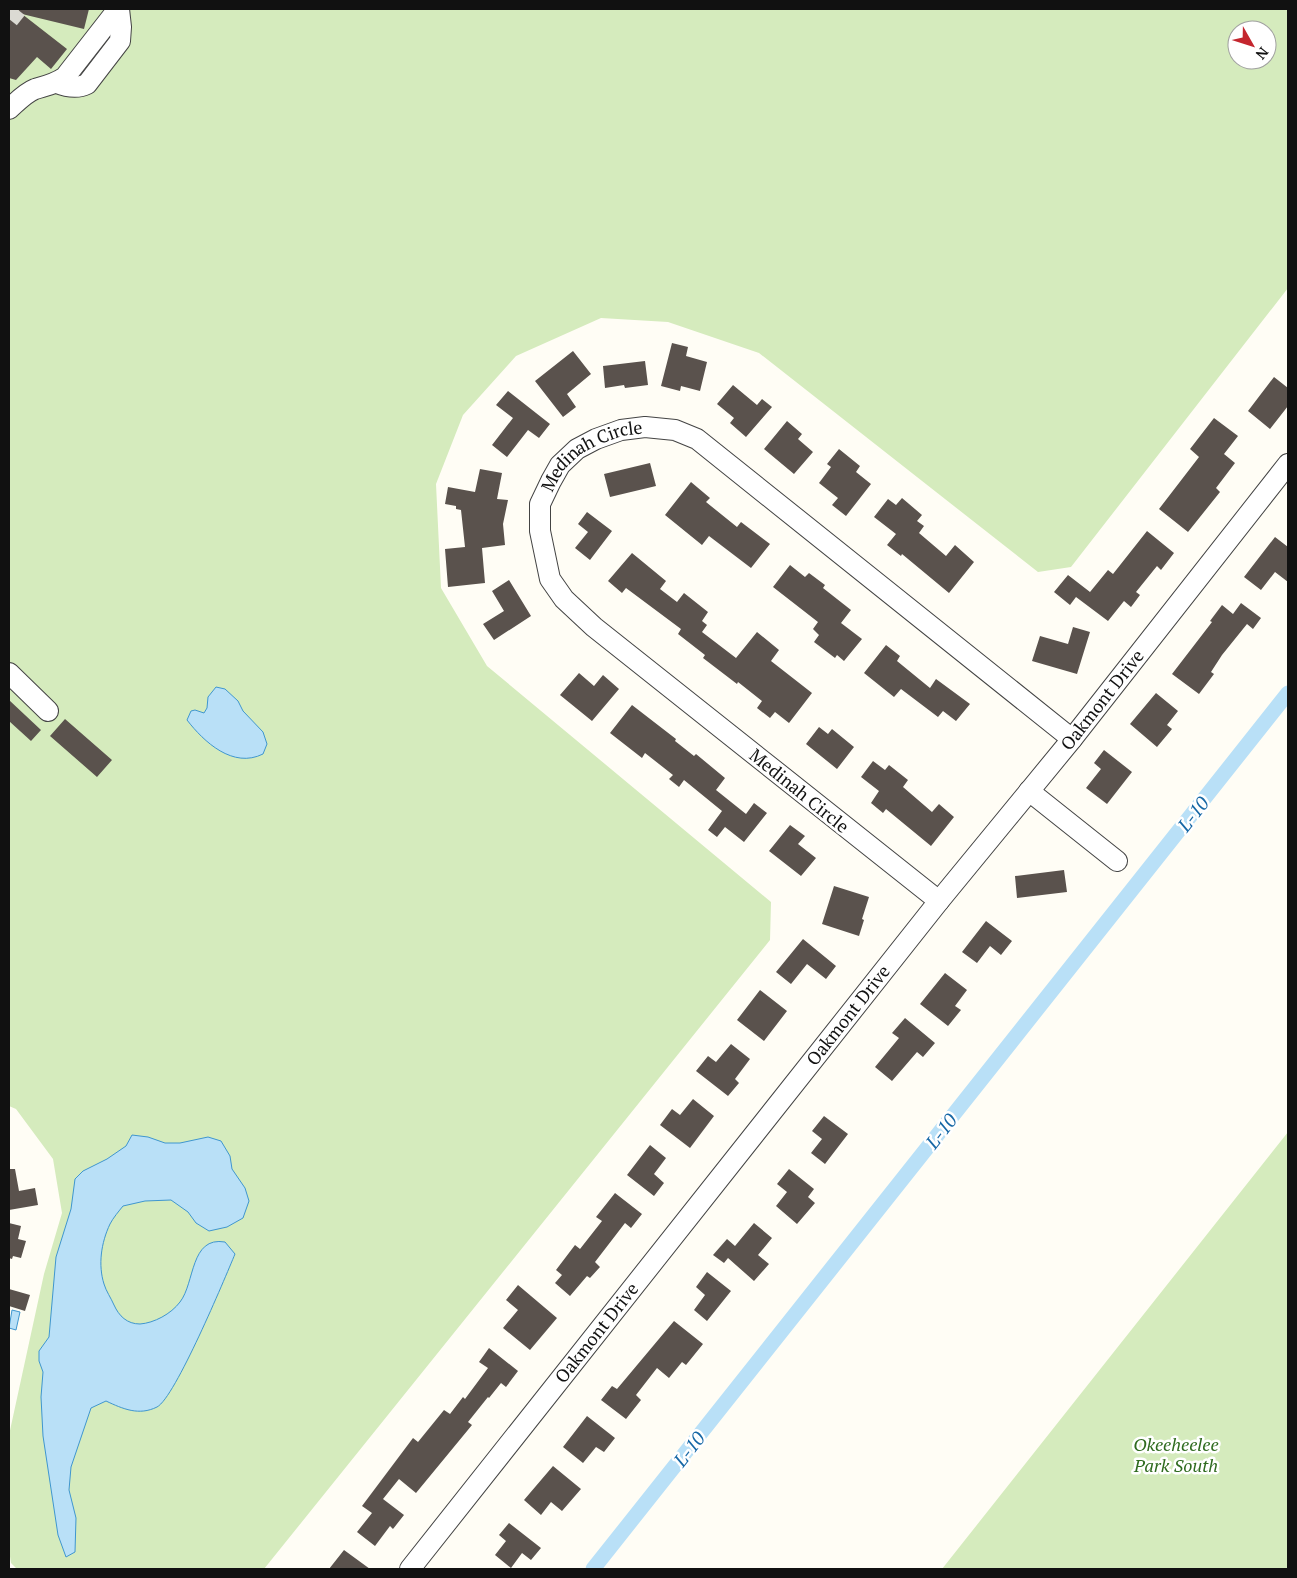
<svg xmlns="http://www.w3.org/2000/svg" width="1297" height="1578" viewBox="0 0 1297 1578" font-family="'PT Serif',serif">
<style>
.green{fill:#d5ebbd;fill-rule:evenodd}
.water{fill:#b9e0f7;stroke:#3f96cf}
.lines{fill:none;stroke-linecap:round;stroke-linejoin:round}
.canal{stroke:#b9e0f7;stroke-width:15}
.building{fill:#5a524d}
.minor-tunnel{stroke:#dbdad3;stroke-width:20;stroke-dasharray:20 10;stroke-linecap:butt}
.minor-casing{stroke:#444;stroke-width:22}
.minor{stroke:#fff;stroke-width:20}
.labels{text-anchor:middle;stroke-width:5;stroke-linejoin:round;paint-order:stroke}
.street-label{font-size:18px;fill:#111;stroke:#fff}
.park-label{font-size:18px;font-style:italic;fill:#2f6b1f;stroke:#fff}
.water-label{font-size:19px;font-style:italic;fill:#1768a6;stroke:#fff}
</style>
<rect width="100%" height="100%" fill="#fffdf5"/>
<!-- green -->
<path class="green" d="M9,9H1288V288L1071,567L1038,572L759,353L668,322L601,318L516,356L463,415L436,484L441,588L487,666L771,902L770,940L264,1569H17L11,1563L9,1550V1435L44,1274L62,1213L53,1159L16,1109L9,1106ZM1237,30H1267V60H1237Z
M1288,1132V1569H942Z"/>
<!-- water -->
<path class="water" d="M216,687L225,689L238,701L243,711L263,732L267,744L263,754C233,769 204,742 187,720L191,711L195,710L204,713L207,708L208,697Z
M132,1135L148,1137L165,1143H180L208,1137L221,1141L230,1156L232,1169L245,1188L249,1201L243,1218L227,1227L209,1231L196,1223L188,1212L171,1200L145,1201L123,1206C119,1211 113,1218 110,1224C101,1243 98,1265 104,1284C106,1291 111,1298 114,1305C119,1316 127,1324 140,1324C154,1323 171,1314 180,1302C195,1283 190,1236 225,1242L235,1254C225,1278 175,1398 157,1407C139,1416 123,1409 106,1401L91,1408L71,1467L69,1490L76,1518L75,1552L66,1557L58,1535L43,1436L41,1397L43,1372L39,1361V1351L49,1337L56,1257L71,1209L75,1179L83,1171L107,1159L126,1146Z
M12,1310L20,1312L16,1330L9,1328Z"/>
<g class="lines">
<!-- canal -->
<path class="canal" d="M593,1569L1288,693"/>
</g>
<!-- building -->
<path class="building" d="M9,9H16L19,11V9H89L84,29L22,14L67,49L51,69L37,57L16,80L9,78Z
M672,343L688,347L686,356L707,362L700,391L681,386L680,391L661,386Z
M573,351L591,374L567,394L576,407L563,417L535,381Z
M645,361L648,385L625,388L624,385L605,388L603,366Z
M1274,377L1288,388V406L1270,429L1248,411Z
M733,385L757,405L762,399L772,407L746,437L730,423L734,418L717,404Z
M508,391L550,424L539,438L528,430L507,457L492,445L513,418L496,405Z
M1214,418L1238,436L1224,454L1235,463L1216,488L1220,492L1188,532L1159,509L1199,457L1190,449Z
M787,421L802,434L798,439L813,452L794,474L764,449Z
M839,449L860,466L856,472L871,484L846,516L832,505L838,498L819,483L831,467L827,464Z
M650,463L656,486L610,497L604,474Z
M480,469L502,473L497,499L508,500L503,524L505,545L482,548L485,583L448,587L445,549L465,547L461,510L456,509V506L445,504L448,487L475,492Z
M691,482L710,498L706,502L737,527L741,522L770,544L751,568L709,536L702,545L665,515Z
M902,498L922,515L917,521L924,526L919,533L946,556L955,545L974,562L949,593L902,554L901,556L887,545L896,534L874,517L888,499L896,505Z
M587,512L612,531L590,560L575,548L588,532L578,524Z
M1147,531L1174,553L1161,570L1157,566L1136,592L1140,595L1131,607L1124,601L1108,621L1076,597L1070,605L1054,592L1068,575L1090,592L1108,570L1113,574Z
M1275,537L1288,547V582L1275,572L1261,590L1244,577Z
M632,553L666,581L660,589L677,602L684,593L708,612L702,621L707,625L702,632L736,658L757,632L779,650L771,661L812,693L789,723L775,712L770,718L757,708L762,701L738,682L737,684L703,658L705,655L678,634L681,629L626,588L622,593L608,581Z
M790,565L805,577L809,573L825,585L823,588L851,610L841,623L862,639L844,661L837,655L835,658L814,642L819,635L813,629L818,622L773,587Z
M509,580L531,616L494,640L483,624L504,611L492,591Z
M1241,603L1261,618L1253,629L1247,624L1222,655L1211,672L1214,674L1199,694L1172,674L1212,622L1210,621L1222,605L1233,614Z
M1073,627L1090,632L1077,674L1032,661L1040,636L1068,644Z
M886,645L900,656L897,661L930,688L936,679L970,704L956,721L943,711L938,717L901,689L894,697L864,673Z
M579,673L594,686L603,675L619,689L592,721L560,695Z
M1156,693L1178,711L1167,725L1172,729L1157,747L1130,724Z
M9,700L41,730L31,741L9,721Z
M632,705L676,739L675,741L694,756L696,754L725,778L716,790L746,814L754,803L767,813L744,842L725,827L717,837L708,830L722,811L684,780L679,787L669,779L673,775L645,753L642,758L610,733Z
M65,719L112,760L97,777L50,736Z
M819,727L828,734L832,729L854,747L837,769L806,744Z
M1104,750L1132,772L1107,804L1086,788L1101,769L1094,763Z
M873,761L885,770L889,765L908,780L903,787L932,812L939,804L954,817L931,846L886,809L883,813L871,803L879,791L861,777Z
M790,825L805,836L798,844L816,858L801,876L769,851Z
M1064,870L1067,892L1017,898L1015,876Z
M834,886L869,897L862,919L864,920L859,936L822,924Z
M986,921L1012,941L1001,955L990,946L977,963L962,952Z
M803,939L836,966L826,979L807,964L791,984L776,972Z
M945,973L967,990L955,1006L961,1010L948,1026L920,1004Z
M760,990L787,1011L764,1041L737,1020Z
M905,1018L935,1043L923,1057L917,1052L892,1081L875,1067L899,1038L892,1033Z
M731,1044L750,1059L735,1079L739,1083L728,1096L696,1071L708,1056L716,1062Z
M693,1099L714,1116L690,1148L660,1125L672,1109L680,1115Z
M824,1116L848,1134L825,1164L811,1153L822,1139L812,1131Z
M650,1145L666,1158L654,1174L664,1183L654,1196L627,1175Z
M9,1169H15L19,1191L35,1188L38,1205L9,1210Z
M789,1169L814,1189L808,1197L815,1203L797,1224L776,1206L787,1192L777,1184Z
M615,1193L642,1214L631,1228L625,1223L595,1262L600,1267L590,1278L587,1276L570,1296L555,1283L562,1275L556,1270L575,1245L580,1249L602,1221L596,1217Z
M9,1223L21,1226L18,1239L26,1241L21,1258L13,1256L12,1259L9,1258Z
M754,1223L772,1238L758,1255L769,1264L754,1281L728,1258L724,1263L713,1255L727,1239L735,1246Z
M707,1272L731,1291L707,1321L694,1310L705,1295L696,1287Z
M518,1285L557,1318L530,1350L503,1328L518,1310L506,1300Z
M9,1289L30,1295L25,1311L9,1306Z
M674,1321L703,1344L686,1365L682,1362L669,1378L657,1368L636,1395L641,1400L626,1419L601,1400L612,1386L617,1389Z
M489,1348L518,1371L506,1387L501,1383L489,1398L488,1397L468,1422L472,1425L416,1493L399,1479L383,1499L404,1515L393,1529L390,1526L375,1546L357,1532L372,1513L362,1506L413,1438L418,1442L444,1410L450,1414L463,1397L465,1399L488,1368L479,1362Z
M587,1416L615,1438L604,1452L596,1447L583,1463L563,1447Z
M553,1466L581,1489L562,1511L551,1502L541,1515L524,1500Z
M509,1523L541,1548L531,1560L522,1553L511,1568L495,1555L506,1541L499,1535Z
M344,1550L370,1569H329Z"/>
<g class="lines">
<!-- minor-tunnel -->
<path class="minor-tunnel" d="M9,19L17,9"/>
<!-- minor casing -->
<g class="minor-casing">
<g id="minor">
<path d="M57,83C67,87 77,89 87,84L120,41L121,27L119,9"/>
<path d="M9,109C17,102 25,93 35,89C46,86 55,84 65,77L118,9"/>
<path d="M9,673L48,711"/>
<path d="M1029,791L1117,861"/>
<path id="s1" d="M939,901L594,627L564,599L550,579L540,531V504L551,481L560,465L577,449L596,439L621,430L645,427L675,430L697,439L1072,739"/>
<path id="s2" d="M410,1569L939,901L1072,739L1288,464"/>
</g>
</g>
<!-- minor -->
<use href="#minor" class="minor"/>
</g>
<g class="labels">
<!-- street labels -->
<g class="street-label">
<text dy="6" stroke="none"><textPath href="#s1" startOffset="658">Medinah Circle</textPath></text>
<text dy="6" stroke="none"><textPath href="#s2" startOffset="1111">Oakmont Drive</textPath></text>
<text transform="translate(799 791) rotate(39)" y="6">Medinah Circle</text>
<text dy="6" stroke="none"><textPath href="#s2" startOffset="706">Oakmont Drive</textPath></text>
<text dy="6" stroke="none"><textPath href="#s2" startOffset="301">Oakmont Drive</textPath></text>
</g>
<!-- park labels -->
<g class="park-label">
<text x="1176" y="1451">Okeeheelee<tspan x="1176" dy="21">Park South</tspan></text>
</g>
<!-- water labels -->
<g class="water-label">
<text transform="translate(1193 814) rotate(-52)" y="7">L-10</text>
<text transform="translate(941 1131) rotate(-52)" y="7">L-10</text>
<text transform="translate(689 1449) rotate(-52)" y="7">L-10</text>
</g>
</g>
<!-- border -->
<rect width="1297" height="1578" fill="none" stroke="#111111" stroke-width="20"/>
<!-- north arrow -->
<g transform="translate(1252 45) rotate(129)"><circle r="24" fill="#ffffff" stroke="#a0a0a0"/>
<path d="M0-4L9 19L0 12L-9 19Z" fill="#c4262e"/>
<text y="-8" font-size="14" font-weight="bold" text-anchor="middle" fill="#111111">N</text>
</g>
</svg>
